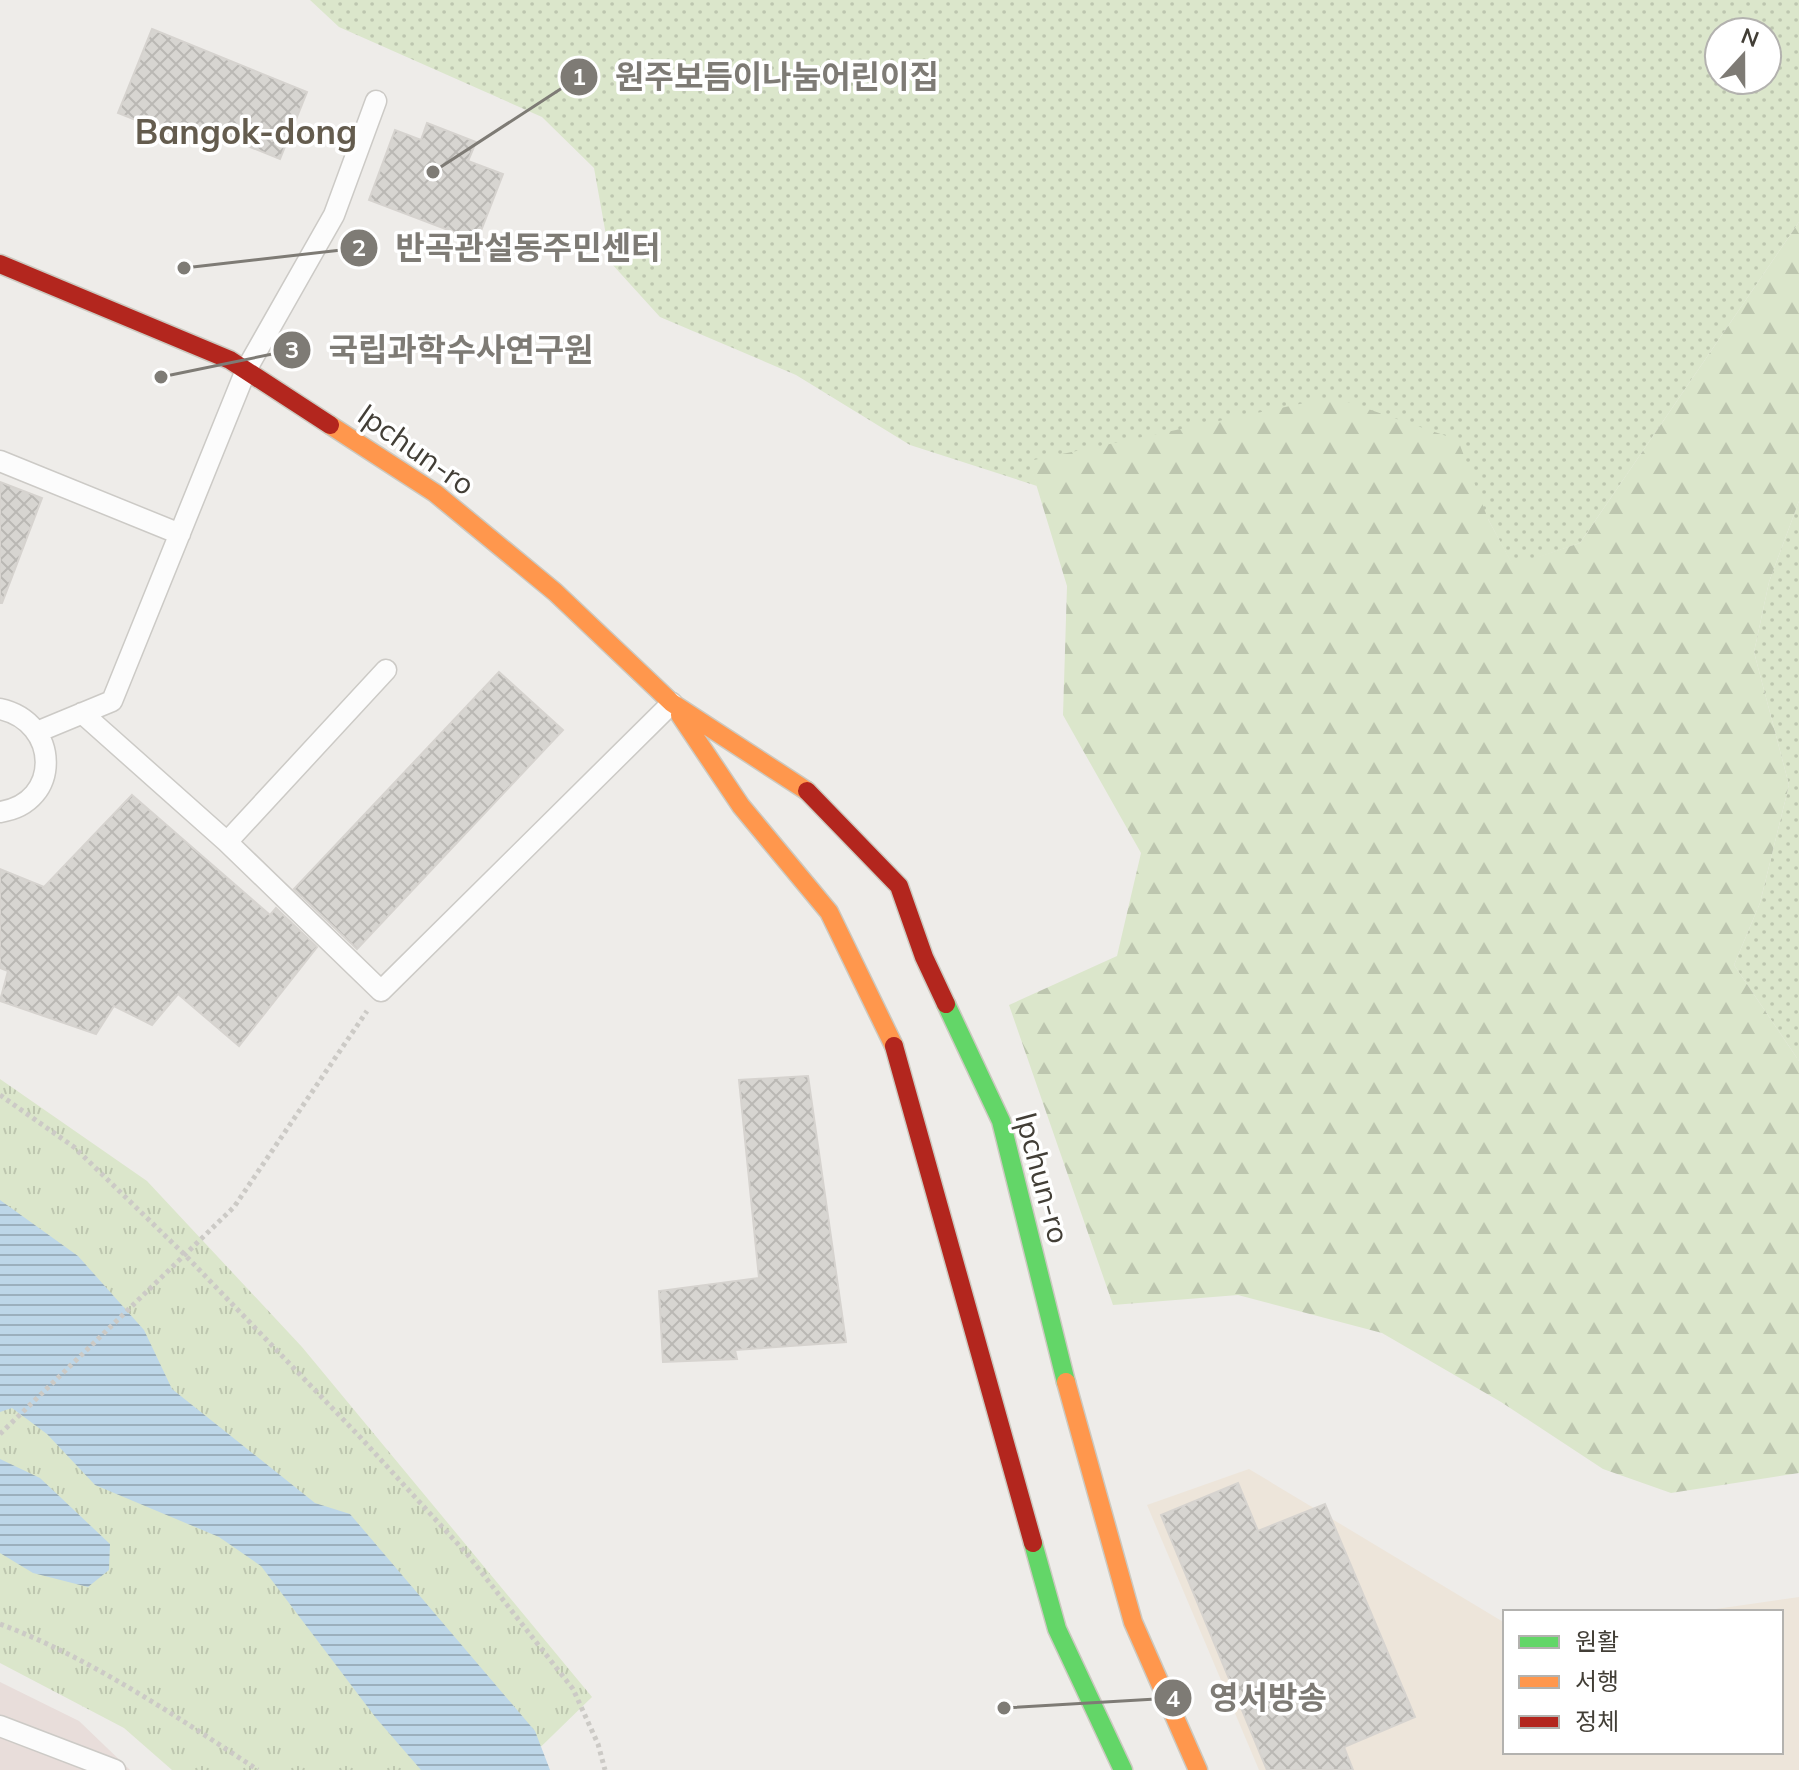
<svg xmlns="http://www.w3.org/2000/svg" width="1799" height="1770" viewBox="0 0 1799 1770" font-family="Mulish,'Noto Sans KR',sans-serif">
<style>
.commercial{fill:#ede5da}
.medical{fill:#e8ddda}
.grass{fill:url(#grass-dots);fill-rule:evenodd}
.forest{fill:url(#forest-firs)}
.park{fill:url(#park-tufts)}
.water{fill:url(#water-rules)}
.building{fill:url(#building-cross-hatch);stroke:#d6d3cf;stroke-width:2}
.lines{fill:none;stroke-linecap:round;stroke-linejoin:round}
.lane-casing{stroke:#cccac6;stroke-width:23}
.fast-casing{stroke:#ccc9c0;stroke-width:21}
.slow-casing{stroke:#ccc9c0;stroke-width:21}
.jam-casing{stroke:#ccc9c0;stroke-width:21}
.path{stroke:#cccac6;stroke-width:5;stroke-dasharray:4 4;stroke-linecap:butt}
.lane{stroke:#fcfcfc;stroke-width:20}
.fast{stroke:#63d668;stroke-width:18}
.slow{stroke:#ff974d;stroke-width:18}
.jam{stroke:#b3261e;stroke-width:18}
.labels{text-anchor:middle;stroke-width:7;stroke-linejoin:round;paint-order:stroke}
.street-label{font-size:30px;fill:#423e36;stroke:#fff}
.quarter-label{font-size:34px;font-weight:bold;fill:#645c4e;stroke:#fff}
.leader{fill:none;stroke:#7e7b75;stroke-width:3}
.callout-dot{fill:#7e7b75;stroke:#fff;stroke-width:3}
.mark-label{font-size:24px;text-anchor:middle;font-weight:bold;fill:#fff}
.callout-label{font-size:32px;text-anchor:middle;font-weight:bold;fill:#7e7b75;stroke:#fff;stroke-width:7;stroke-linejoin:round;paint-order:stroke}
</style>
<defs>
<pattern id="grass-dots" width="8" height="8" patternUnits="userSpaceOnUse" patternTransform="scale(2)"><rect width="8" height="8" fill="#dbe6cb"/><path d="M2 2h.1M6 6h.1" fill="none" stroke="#bdc6af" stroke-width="1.8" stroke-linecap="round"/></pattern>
<pattern id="forest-firs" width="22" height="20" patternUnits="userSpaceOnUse" patternTransform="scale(2)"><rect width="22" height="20" fill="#dbe6cb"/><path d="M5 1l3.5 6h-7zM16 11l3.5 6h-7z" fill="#bdc6af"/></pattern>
<pattern id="park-tufts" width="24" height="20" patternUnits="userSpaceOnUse" patternTransform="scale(2)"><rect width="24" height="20" fill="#dbe6cb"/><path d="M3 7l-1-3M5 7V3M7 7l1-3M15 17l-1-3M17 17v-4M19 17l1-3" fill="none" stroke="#bdc6af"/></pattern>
<pattern id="water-rules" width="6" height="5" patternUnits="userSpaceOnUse" patternTransform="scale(2)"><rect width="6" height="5" fill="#bdd6e8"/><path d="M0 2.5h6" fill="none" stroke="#9bafbd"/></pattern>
<pattern id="building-cross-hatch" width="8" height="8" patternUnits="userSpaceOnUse" patternTransform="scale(2)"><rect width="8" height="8" fill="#d7d5d1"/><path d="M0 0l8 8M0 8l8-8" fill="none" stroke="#bab8b4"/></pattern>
</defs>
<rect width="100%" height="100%" fill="#eeece9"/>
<!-- commercial -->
<path class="commercial" d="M1249,1469L1505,1623V1752H1781V1612H1695L1799,1597V1770H1259L1147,1505Z"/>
<!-- medical -->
<path class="medical" d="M0,1682L79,1721L130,1770H0Z"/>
<!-- grass -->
<path class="grass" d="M310,0H1799V222L1580,543L1513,566L1488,519L1030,462L1037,486L910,445L796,375L660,317L611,263L594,168L542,117L339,27ZM1719,32H1767V80H1719Z
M1799,501V1061L1734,965L1760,903L1789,785L1754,652L1769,582Z"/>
<!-- forest -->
<path class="forest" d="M1799,222V501L1769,582L1754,652L1789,785L1760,903L1734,965L1799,1061V1473L1671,1493L1603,1469L1501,1402L1382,1333L1238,1295L1113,1305L1009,1005L1117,956L1141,853L1063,715L1067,586L1029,461L1333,397L1458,440L1488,519L1513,565L1580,543Z"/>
<!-- park -->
<path class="park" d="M0,1079L147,1181L302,1347L592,1697L517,1770H172L124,1728L0,1663Z"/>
<!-- water -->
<path class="water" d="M0,1200L78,1256L144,1330L172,1389L315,1503L350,1514L535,1731L550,1770H421L376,1718L261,1566L219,1537L95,1485L47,1434L12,1408L0,1412Z
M0,1459L40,1478L110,1544L109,1570L88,1587L33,1573L0,1553Z"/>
<!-- building -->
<path class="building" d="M152,29L307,92L280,159L198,126L191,142L118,113Z
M427,123L476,142L468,161L503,174L477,241L369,200L395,130L421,140Z
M0,482L42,498L2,603H0Z
M499,672L563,730L357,949L294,889Z
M132,795L270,915L276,908L317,947L239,1046L178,994L152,1025L114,1006L96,1034L0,1001L8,971L0,968V869L44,887Z
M808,1076L846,1342L735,1350L737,1359L663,1362L659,1291L759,1278L739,1080Z
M1238,1483L1258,1531L1325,1504L1415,1717L1344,1747L1353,1770H1267L1161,1515Z"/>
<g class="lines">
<!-- lane casing -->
<g class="lane-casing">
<path id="lane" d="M0,461L180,534
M0,709C60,722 62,803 0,812
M82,713L227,842L386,670
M37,732L112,701L246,370L334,215L376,101
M227,842L381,991L672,703
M0,1726L115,1770"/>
</g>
<!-- fast casing -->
<g class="fast-casing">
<path id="fast" d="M946,1004L1001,1121L1066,1382
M1033,1543L1057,1629L1123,1770"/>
</g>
<!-- slow casing -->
<g class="slow-casing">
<path id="slow" d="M330,425L435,493L555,592L672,703L807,791
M680,715L741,806L829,912L894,1046
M1066,1382L1133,1622L1198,1770"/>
</g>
<!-- jam casing -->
<g class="jam-casing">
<path id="jam" d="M0,264L230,360L330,425
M807,791L899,886L924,957L946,1004
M894,1046L1033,1543"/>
</g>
<!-- path -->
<path class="path" d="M0,1095L74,1147L186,1256L361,1438L467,1554L573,1689L598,1744L605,1770
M0,1434L234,1207L367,1011
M0,1624C91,1658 177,1717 258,1770"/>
<!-- lane -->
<use href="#lane" class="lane"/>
<!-- fast -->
<use href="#fast" class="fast"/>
<!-- slow -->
<use href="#slow" class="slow"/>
<!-- jam -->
<use href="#jam" class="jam"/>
</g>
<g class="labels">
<!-- street labels -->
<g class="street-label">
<text transform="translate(416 450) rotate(35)" y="10">Ipchun-ro</text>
<text transform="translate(1042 1178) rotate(75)" y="10">Ipchun-ro</text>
</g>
<!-- quarter labels -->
<g class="quarter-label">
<text x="246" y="144">Bangok-dong</text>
</g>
</g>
<!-- callouts -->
<path class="leader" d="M433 172L579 77M184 268L359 248M161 377L292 350M1004 1708L1173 1698"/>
<g class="callout-dot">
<circle cx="433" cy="172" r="8"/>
<circle cx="184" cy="268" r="8"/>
<circle cx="161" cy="377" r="8"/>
<circle cx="1004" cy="1708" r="8"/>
<circle cx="579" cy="77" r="20"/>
<circle cx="359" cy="248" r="20"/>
<circle cx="292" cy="350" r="20"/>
<circle cx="1173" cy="1698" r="20"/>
</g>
<g class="mark-label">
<text x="579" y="85">1</text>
<text x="359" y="256">2</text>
<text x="292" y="358">3</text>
<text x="1173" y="1707">4</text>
</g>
<g class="callout-label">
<text x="777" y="88">원주보듬이나눔어린이집</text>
<text x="528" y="259">반곡관설동주민센터</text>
<text x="461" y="361">국립과학수사연구원</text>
<text x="1268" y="1709">영서방송</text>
</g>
<!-- legend -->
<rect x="1503" y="1610" width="280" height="144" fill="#ffffff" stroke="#b3b2af" stroke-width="2"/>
<rect x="1519" y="1636" width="40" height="12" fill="#63d668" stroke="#b3b2af" stroke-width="2"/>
<text x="1575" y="1650" font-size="24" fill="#423e36">원활</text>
<rect x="1519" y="1676" width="40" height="12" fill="#ff974d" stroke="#b3b2af" stroke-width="2"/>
<text x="1575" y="1690" font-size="24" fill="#423e36">서행</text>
<rect x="1519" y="1716" width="40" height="12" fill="#b3261e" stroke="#b3b2af" stroke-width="2"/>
<text x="1575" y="1730" font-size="24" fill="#423e36">정체</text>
<!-- north arrow -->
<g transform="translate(1743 56) rotate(21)"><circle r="38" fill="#ffffff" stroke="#b3b2af" stroke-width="2"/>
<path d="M0-6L14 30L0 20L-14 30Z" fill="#7e7b75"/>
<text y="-12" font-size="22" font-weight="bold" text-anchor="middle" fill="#423e36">N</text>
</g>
</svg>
